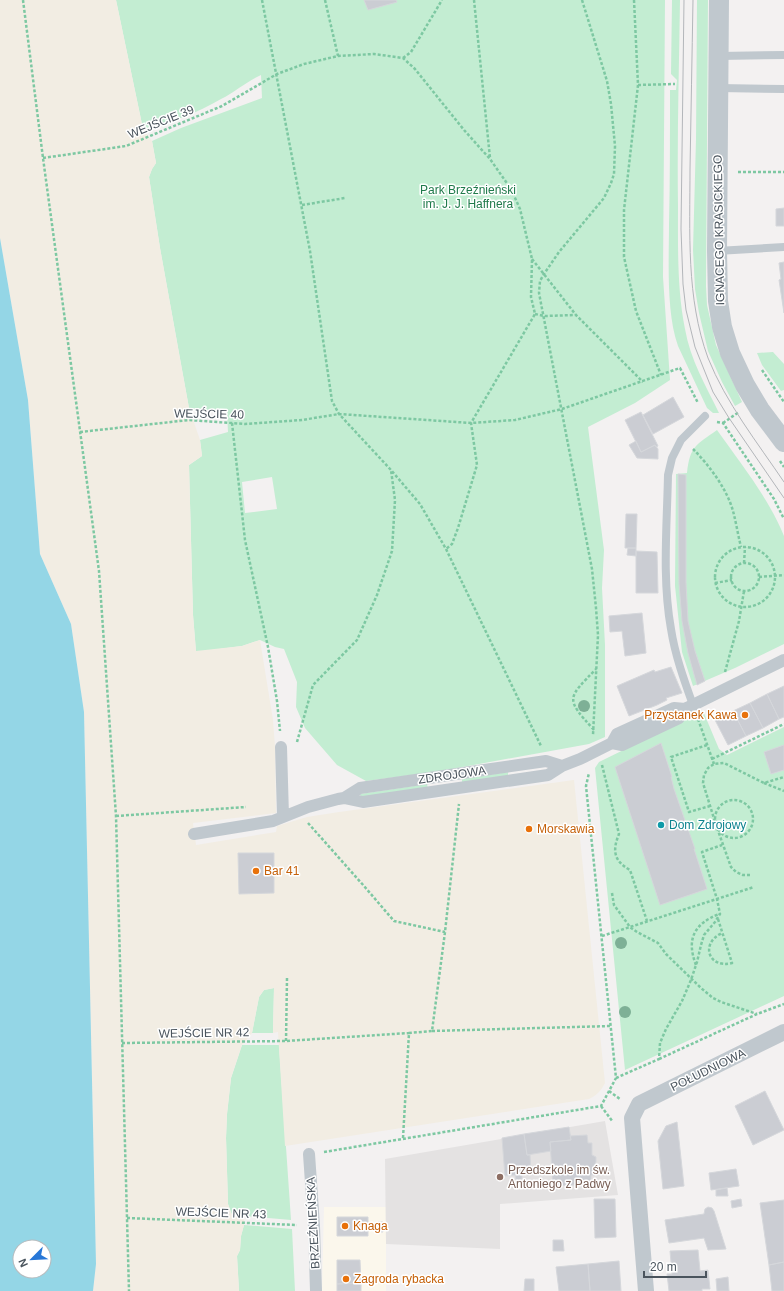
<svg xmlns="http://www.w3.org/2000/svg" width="784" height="1291" viewBox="0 0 784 1291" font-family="Arial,sans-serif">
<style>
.commercial{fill:#fbf7ec}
.education{fill:#e4e2e2}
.green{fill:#c3edd2;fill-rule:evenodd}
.sand{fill:#f2ede3}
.water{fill:#94d6e6;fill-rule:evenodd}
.building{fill:#cbcdd3;stroke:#d5d7db}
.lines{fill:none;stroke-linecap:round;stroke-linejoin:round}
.path{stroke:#7dc8a2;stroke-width:2.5;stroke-dasharray:3 2;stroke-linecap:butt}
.service{stroke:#c0c8ce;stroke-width:8}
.pedestrian{stroke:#c0c8ce;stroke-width:12}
.minor{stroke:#c0c8ce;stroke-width:16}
.tertiary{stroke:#c0c8ce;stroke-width:20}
.tram{stroke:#b3b6ba;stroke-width:1}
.tree{fill:#7eb096}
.food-dot{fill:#e8710a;stroke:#fff;stroke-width:1.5}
.culture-dot{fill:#0f9aa8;stroke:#fff;stroke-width:1.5}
.education-dot{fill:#8d6e63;stroke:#fff;stroke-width:1.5}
.labels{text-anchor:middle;stroke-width:3;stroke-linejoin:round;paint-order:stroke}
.street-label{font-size:12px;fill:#4a545d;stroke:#fff}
.park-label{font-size:12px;fill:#1f7a4b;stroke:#fff}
.food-label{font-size:12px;fill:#c56008;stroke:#fff;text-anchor:start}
.culture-label{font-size:12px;fill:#0d838f;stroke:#fff;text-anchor:start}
.education-label{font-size:12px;fill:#785e54;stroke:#fff;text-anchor:start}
</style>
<rect width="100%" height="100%" fill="#f3f1f1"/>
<!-- commercial -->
<path class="commercial" d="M324,1207H386V1291H322Z"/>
<!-- education -->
<path class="education" d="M605,1121L618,1195L500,1204V1249L386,1244L385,1159Z"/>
<!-- green -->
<path class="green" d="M116,0H665L663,277L670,380L635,403L588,427L604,550L602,588L605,645V737L589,744L435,772L366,781L337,765L305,728L296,707L297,682L284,649L275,647L260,640L242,646L196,652L193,615L189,465L202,456L200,440L228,432L227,413L189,408L160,248L149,177L152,169L156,163L152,141L181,128L262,98L261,75C247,81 235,92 221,99C199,112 169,124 143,129ZM272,477L277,509L245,513L242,482Z
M672,0H680C679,69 677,137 678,206C678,247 677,289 685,329C690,359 706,386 719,413H713L707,408L678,346C666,312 669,261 669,225C670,180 670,135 670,90H676L677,80L671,74Z
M697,0H708L706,286L707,305L716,345L742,402L735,406L722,382L708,351L699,313L695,289L693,250L696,139Z
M773,352L784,364V390L781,391L762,365L757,353Z
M717,430C741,464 768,497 784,536V644L735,668L693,686L682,652L675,586L676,474L687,473C690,446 696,445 717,430Z
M703,711L719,749L727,755L784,727V996L625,1070L595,768L599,762Z
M508,772V776L462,783V779Z
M427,784L428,789L361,799L360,794Z
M274,988L273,1033H252L259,997L264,990Z
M242,1045H279L291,1220L232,1215L228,1204L226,1138L227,1114L231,1078Z
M244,1225L292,1229L295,1291H239L237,1256L240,1250L241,1236Z"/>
<!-- sand -->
<path class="sand" d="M0,0H116L143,129L152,141L156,163L152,169L149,177L160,248L180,359L189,408L200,440L202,456L189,465L193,615L196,651L242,646L260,640L273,720L275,747L276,813L193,823L196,845L276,832L277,826L307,817L339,812L574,780L605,1083C601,1091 597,1095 589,1099L285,1146L278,1032L273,1033L274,988L264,990L259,997L252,1033L242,1045L231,1078L227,1114L226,1138L228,1204L232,1215L244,1216V1225L241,1236L240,1250L237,1256L239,1291H93L96,1264L84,712L71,624L40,554L28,400L0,238Z"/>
<!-- water -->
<path class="water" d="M0,238L28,400L40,554L71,624L84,712L96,1264L93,1291H0ZM20,1247H44V1271H20Z"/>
<!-- building -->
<path class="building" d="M364,0H396L397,2L368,10Z
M784,208V226H776V209Z
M784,262V313L779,280L781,279L779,263Z
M673,397L684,417L653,434L643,415Z
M641,412L658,446L656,447L655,445L641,452L625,420Z
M636,441L641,452L655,445L658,449V459L637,458L629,445Z
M678,474L686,475V583L688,621L695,651L705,681L697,685L688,653L682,621L679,583Z
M626,514H637L636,548H625Z
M628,548H636V556L627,555Z
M636,551L657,552L658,593H636Z
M642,613L646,653L625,656L622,631L610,632L609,616Z
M671,667L682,693L666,698L667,700L657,705L629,716L617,686L654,670L655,672Z
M784,686V717L779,719L767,694Z
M767,694L779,719L763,728L750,703Z
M750,703L763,728L746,736L733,711Z
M733,711L746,736L728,745L715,720Z
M661,743L672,777H671L674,789L695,849H694L707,889L660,905L615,767Z
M784,745V770L771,774L764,752Z
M238,853H274V893L239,894Z
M765,1091L784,1130L753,1145L735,1106Z
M677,1122L684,1186L663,1189L658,1141L666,1126Z
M569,1127L571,1140L550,1142L551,1151L527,1155L524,1134Z
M524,1134L527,1155H530L531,1174H522V1179L516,1180L515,1175L505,1176L502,1138Z
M587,1135L588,1143H592V1155L596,1157V1162L595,1164V1175H591V1184L553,1186L550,1142L571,1140L570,1136Z
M736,1169L739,1186L711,1190L709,1173Z
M727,1188L728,1196H716V1190Z
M594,1199H615L616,1237L595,1238Z
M741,1199L742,1206L732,1208L731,1201Z
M784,1200V1262L769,1265L760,1203Z
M708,1207L712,1208L714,1211L726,1249L708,1250L704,1238L669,1243L665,1220L704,1214L705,1209Z
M337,1217H368V1236H337Z
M378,1222H383V1232H378Z
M553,1240H563L564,1251H553Z
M698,1250L700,1271L708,1270L710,1289H702V1291H669L667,1274H672L670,1251Z
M337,1260H360L361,1283L337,1284Z
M619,1261L621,1291H590L588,1264Z
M784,1262V1291H772L769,1265Z
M588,1264L590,1291H559L556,1267Z
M728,1277L729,1291H717L716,1279Z
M525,1279H534V1291H524Z
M361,1283V1291H337V1284Z"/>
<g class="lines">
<!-- path -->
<path class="path" d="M23,0L43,158L99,571L116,816L129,1291
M262,0L310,251L332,401L339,414L391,470L420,504L446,549L541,746
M325,0L338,56
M474,0L490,158
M582,0L607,81L611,104L615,146L614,174L611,183L604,198L559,252L544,274L540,281L539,293L592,569L596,608L598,635L593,735
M634,0L638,85L624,210V257L636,311L661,375
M403,58L411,52L442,0
M638,85L675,84
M43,158L126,146L222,106L277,74L304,64L338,56L374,54L403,58L415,69L464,130L490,159L511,189L520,209L532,259L531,297L535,314L471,423L477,465L458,528L452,544L446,549
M738,172H784
M302,205L345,198
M532,259L576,315L643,382
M535,314L544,316L576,315
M762,370L784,402
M717,422L723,423L774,499L784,519
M232,423L245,540L268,647L277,701L280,731
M723,423L739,412
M80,432L189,420L245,424L302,420L339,414L471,423L515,420L562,409L680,368L698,403
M693,449C709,465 727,489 733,511C736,522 738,535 741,547
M780,461L784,467
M715 577a30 30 0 1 1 60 0a30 30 0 1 1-60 0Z
M744,563L745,547
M731 577a14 14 0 1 1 28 0a14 14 0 1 1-28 0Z
M759,577L784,575
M715,583L732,580
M725,672L739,621L744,591
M698,719L714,764
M594,730C565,698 567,699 596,669
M297,742L313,685L357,640L377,595L392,551L395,500L391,470
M707,745L671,757L689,812L710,806
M712,759L784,724
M602,765L619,834C612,851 614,861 630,870L647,921
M764,783L784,791
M715 819a19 19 0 1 1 38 0a19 19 0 1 1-38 0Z
M116,816L246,807
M308,823L364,886L394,921L445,932
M750,875H743L736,872L731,867L716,825L703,783L704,775L708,768L714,764L724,763L764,783L784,777
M612,893L614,905L630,927L637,932L658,943L666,954L701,988L713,998L721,1002L757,1014
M718,919L732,963C708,969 700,943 722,933
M602,936L754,887
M696,965C686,939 694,924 719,914
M432,1031L611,1026
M286,1041L287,978
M122,1043L286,1041L409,1033
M659,1059L757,1014L784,1004
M616,1078L659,1059L660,1043L666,1029L682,1001L691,980L697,962L701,945L704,935L715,922L720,914L717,899L702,852L722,845
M609,1091L620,1099
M601,1106L613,1122
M403,1138L409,1033L432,1031L445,932L459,804
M324,1152L601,1106L616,1078L586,786L589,773
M127,1218L297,1225"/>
<!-- service -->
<path class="service" d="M719,56L784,55
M719,88L784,89
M717,251L784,247
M693,705C684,680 675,655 671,629C662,579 667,526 668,475L672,458L681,440L705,416"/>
<!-- pedestrian -->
<path class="pedestrian" d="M612,743L617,734L674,708L685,709L784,660
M281,747L283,816
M344,798L360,788L546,761L562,766
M194,834L273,821L308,807L338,799L344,798L363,802L548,775L562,766L580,759L612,743L622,745L679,718L685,709
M309,1154L314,1226L316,1291"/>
<!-- minor -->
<path class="minor" d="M646,1291L632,1118L639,1104L784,1032"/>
<!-- tertiary -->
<path class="tertiary" d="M719,0L717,251L718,301L722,327L730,353L745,385L760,410L784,442"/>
<!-- tram -->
<path class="tram" d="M684,0L681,229L683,284L686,310L695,347L713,392L729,418L784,498
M693,0C692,57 691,113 690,169C690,232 686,298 708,358C726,403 757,442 784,482"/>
</g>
<!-- trees -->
<g class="tree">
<circle cx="584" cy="706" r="6"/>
<circle cx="621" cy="943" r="6"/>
<circle cx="625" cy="1012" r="6"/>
</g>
<!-- markers -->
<g class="food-dot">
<circle cx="745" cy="715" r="4"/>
<circle cx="529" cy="829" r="4"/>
<circle cx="256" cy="871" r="4"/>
<circle cx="345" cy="1226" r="4"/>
<circle cx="346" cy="1279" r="4"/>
</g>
<circle class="culture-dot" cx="661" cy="825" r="4"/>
<circle class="education-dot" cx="500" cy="1177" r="4"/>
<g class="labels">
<!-- street labels -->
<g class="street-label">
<text transform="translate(161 122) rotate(-22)" y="4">WEJŚCIE 39</text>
<text transform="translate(719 230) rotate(-91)" y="4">IGNACEGO KRASICKIEGO</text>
<text transform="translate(209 414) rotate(1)" y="4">WEJŚCIE 40</text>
<text transform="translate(452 775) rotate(-8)" y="4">ZDROJOWA</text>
<text transform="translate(204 1033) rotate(-1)" y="4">WEJŚCIE NR 42</text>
<text transform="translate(708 1070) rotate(-26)" y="4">POŁUDNIOWA</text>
<text transform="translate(221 1213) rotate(2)" y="4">WEJŚCIE NR 43</text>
<text transform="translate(313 1223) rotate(-93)" y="4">BRZEŹNIEŃSKA</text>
</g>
<!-- park labels -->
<g class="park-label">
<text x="468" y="194">Park Brzeźnieński<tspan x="468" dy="14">im. J. J. Haffnera</tspan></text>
</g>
<!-- food labels -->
<g class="food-label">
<text x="737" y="719" text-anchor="end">Przystanek Kawa</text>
<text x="537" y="833">Morskawia</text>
<text x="264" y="875">Bar 41</text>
<text x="353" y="1230">Knaga</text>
<text x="354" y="1283">Zagroda rybacka</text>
</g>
<!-- culture labels -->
<g class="culture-label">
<text x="669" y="829">Dom Zdrojowy</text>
</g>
<!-- education labels -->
<g class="education-label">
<text x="508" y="1174">Przedszkole im św.<tspan x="508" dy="14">Antoniego z Padwy</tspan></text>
</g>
</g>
<!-- north arrow -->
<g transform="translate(32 1259) rotate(246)"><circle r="19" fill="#ffffff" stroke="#b7bbbe"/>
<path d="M0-3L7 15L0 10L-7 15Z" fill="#2777d7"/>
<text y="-6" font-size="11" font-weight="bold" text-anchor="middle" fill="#4a545d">N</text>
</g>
<!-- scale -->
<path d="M644 1271v6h62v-6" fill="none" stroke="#4a545d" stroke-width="2"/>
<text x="650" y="1271" font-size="12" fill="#4a545d" stroke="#ffffff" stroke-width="3" paint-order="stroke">20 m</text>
</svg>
